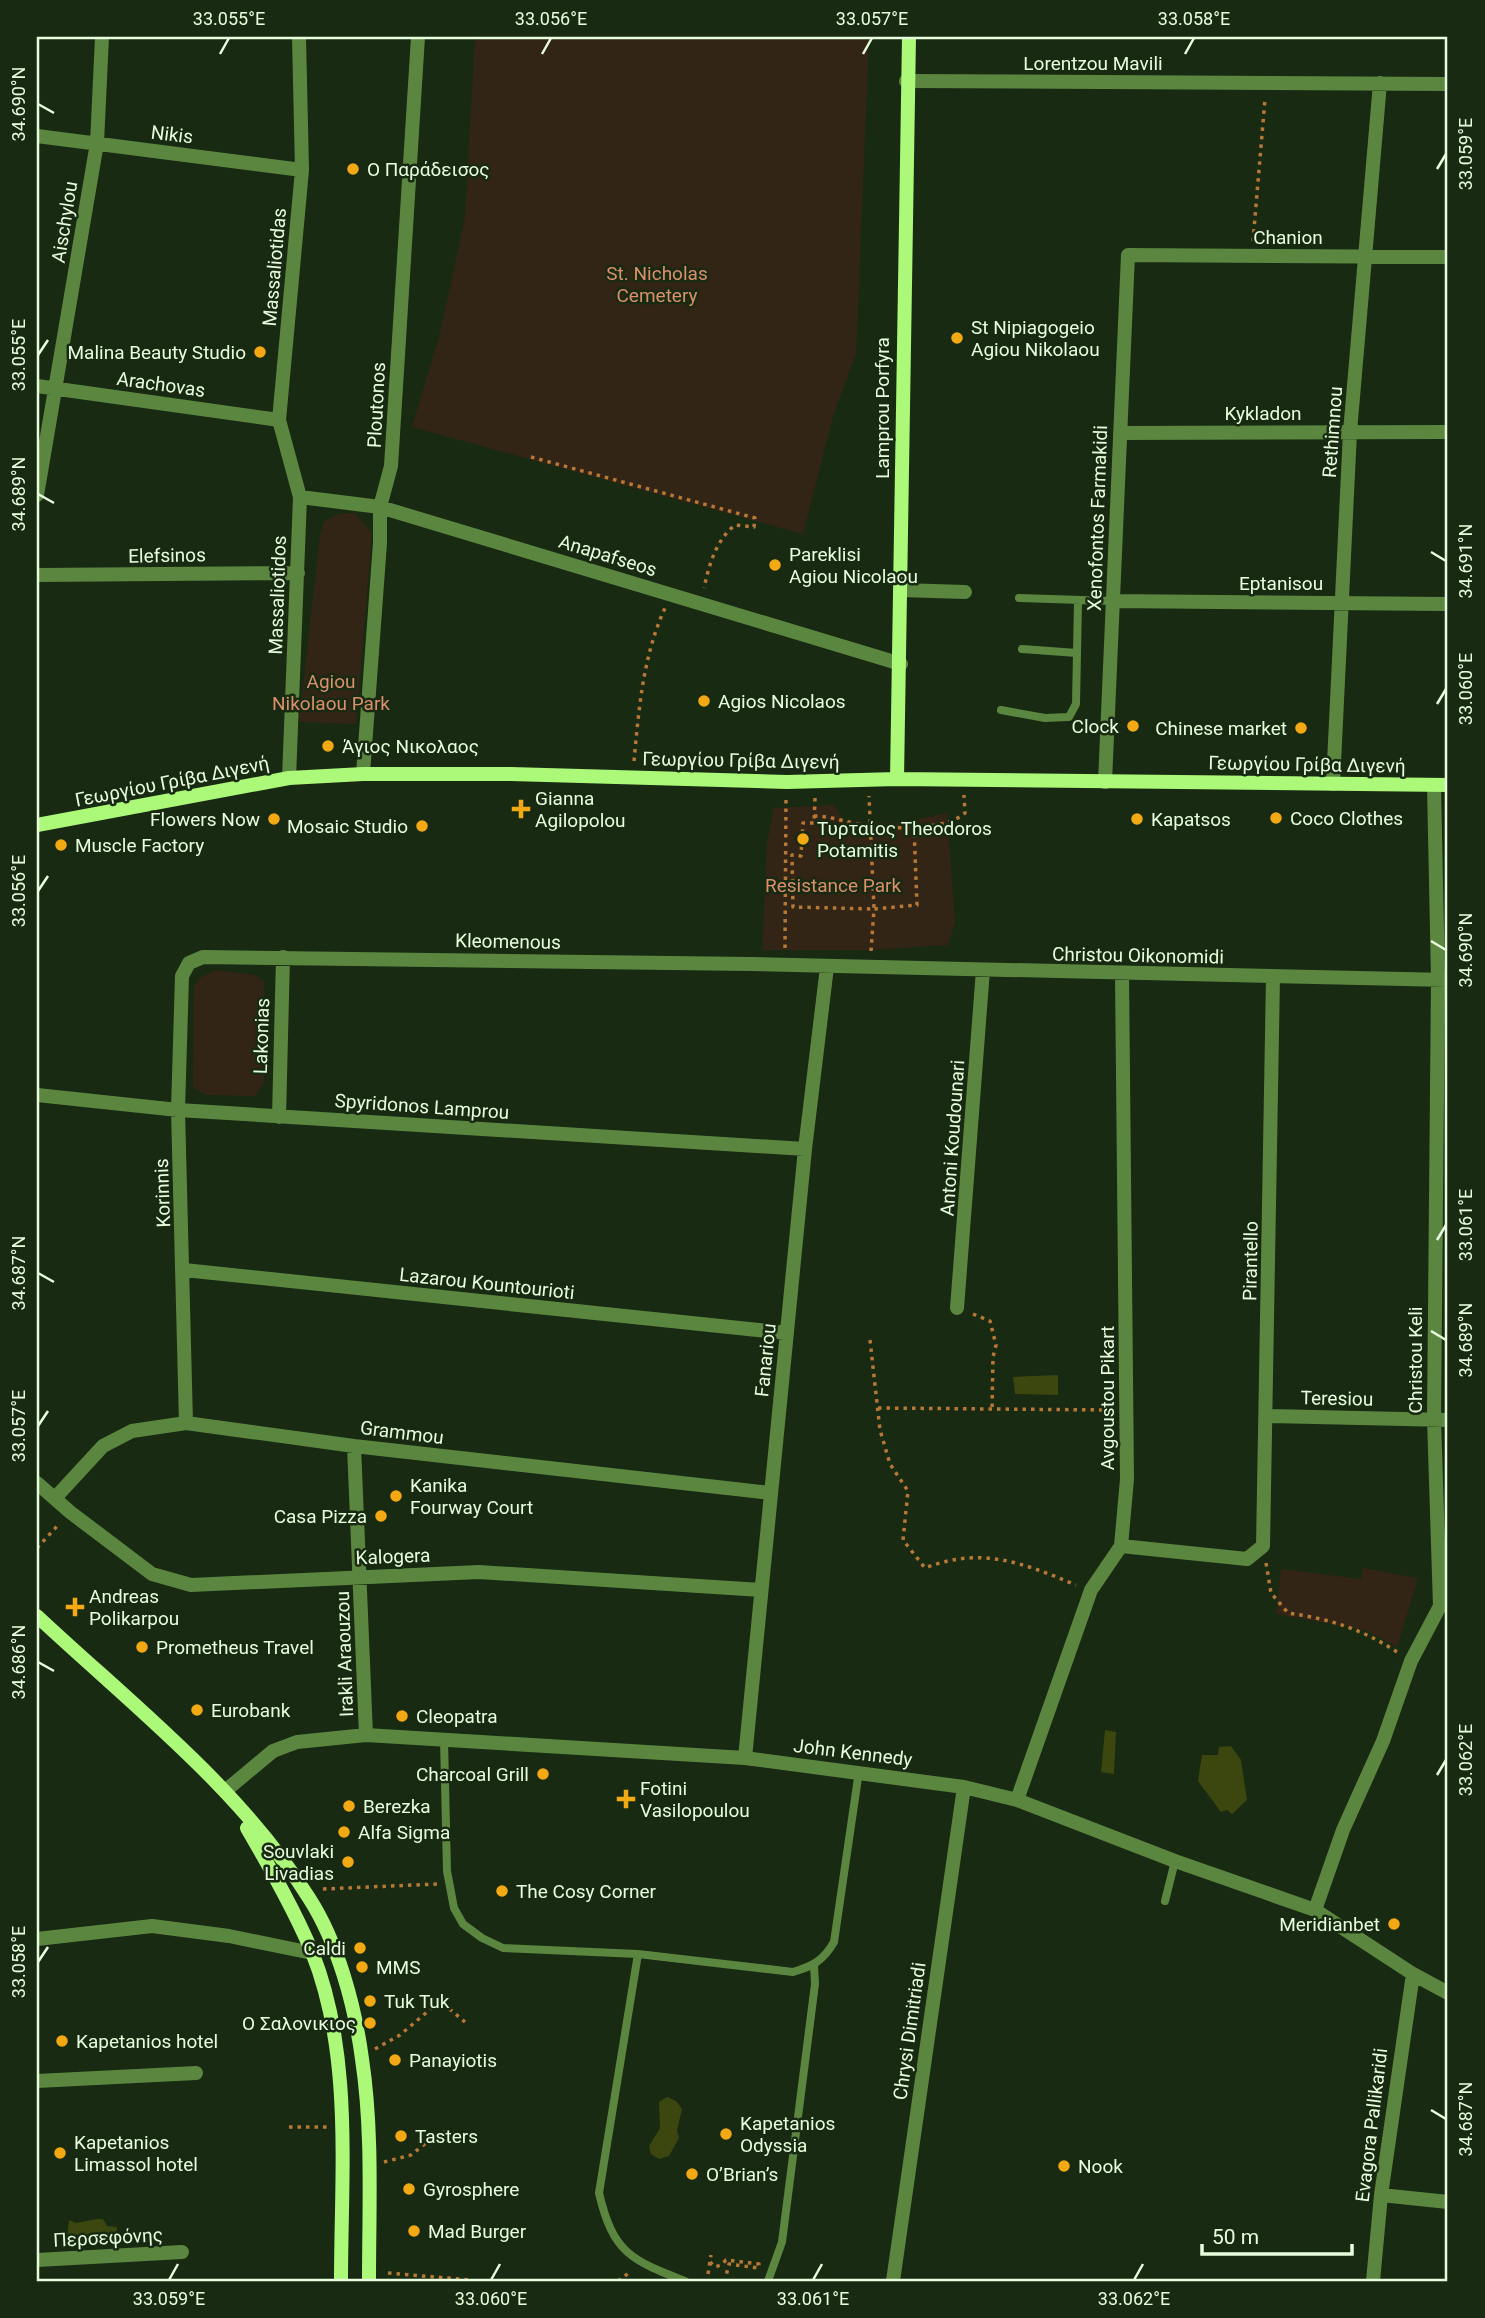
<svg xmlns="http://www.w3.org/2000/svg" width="1485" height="2318" viewBox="0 0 1485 2318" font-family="Roboto,sans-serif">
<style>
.green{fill:#332516}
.water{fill:#3b470e}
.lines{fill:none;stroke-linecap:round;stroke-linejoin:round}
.path{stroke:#b77837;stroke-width:3.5;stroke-dasharray:3.5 5;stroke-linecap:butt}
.lane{stroke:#5b8640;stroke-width:8}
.street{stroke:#5b8640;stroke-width:14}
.secondary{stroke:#acf879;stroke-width:14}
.ticks{fill:none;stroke:#e7fddd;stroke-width:2.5}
.poi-dot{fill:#f3a913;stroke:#182a12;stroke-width:2.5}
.labels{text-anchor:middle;stroke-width:5;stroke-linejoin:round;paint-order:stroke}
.street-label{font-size:19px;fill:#e7fddd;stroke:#182a12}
.poi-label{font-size:19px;fill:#e7fddd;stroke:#182a12;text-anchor:start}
.park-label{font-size:19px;fill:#db8f6b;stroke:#182a12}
.neatline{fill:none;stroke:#e7fddd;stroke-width:2.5}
.ticks-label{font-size:18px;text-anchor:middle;fill:#e7fddd}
</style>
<rect width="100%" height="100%" fill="#182a12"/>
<!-- green -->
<path class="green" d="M475,37H869L856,354L833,416L803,534L412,427L440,333L465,217Z
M355,513L372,533L356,724L299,722L320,535L324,521L338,514Z
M834,805L844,821L899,823L947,813L955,922L948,945L870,950H762L767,843L774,808Z
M217,970L255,975L264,981V1083L255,1096L207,1095L193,1088L194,987L199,978Z
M1363,1568L1418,1578L1397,1647L1365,1630L1276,1614L1281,1569L1361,1579Z"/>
<!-- water -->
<path class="water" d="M1058,1375V1395L1015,1394L1013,1377Z
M1105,1730L1116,1732L1114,1774L1101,1772Z
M1231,1746L1241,1760L1247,1800L1232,1814L1227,1810L1221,1812L1198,1781L1202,1755H1218L1219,1747Z
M667,2097L676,2101L682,2109L677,2130L679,2138L669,2156L659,2159L651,2154L649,2146L660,2128L659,2102Z
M97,2219H103L107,2226L117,2227L116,2238L70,2241L67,2239L69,2220L76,2223Z"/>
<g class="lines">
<!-- path -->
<path class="path" d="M1253,241L1265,99
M531,457L755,518L754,527L735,525C716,540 709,565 704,588
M634,761C639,708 643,656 665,608
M815,798L814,823H803L801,856L792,855L793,907L874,909L869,796
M814,816C832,816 851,824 869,826C893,829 947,830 965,813L964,795
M785,948L786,798
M871,951L874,909L917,905L914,827
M973,1314L990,1321L996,1345L993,1357L992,1410
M870,1340L880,1430L890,1464L908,1491L903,1540L925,1568C982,1546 1023,1563 1076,1585
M878,1408L1110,1410
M37,1548L59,1524
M1266,1563L1271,1593L1288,1613C1330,1619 1362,1629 1397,1652
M323,1889L437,1884
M375,2049L400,2035L440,2001L465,2022
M289,2127H328
M384,2162L411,2155L440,2132L476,2135
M710,2262L715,2267L721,2265L726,2260L759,2264L758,2268L729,2264L726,2276
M388,2273L470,2280
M708,2274L711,2255
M618,2281L630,2272"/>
<!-- lane -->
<path class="lane" d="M1019,598L1113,601
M1022,649L1077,653
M1001,710L1045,718L1069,717L1076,704L1078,601
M444,1739L447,1871L454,1908L463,1924L482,1938L503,1948L638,1954L793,1972C813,1966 823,1961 834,1942L859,1771
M1165,1901L1175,1861
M638,1954L599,2193C613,2253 631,2260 685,2281
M768,2281L782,2242L815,1984L814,1965"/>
<!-- street -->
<path class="street" d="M906,81L1448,84
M37,136L302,170
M37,386L279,420
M1120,433L1448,432
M37,495L97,143L102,37
M300,497L380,507L901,664
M37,575L298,573
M901,590L965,592
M1113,601L1448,604
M363,774L380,543V507L391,466L418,37
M289,778L300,497L279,420L302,170L299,37
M1105,782L1128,255L1448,257
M1333,784L1350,432L1380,83
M37,1095L178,1110L805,1149
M279,1117L283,957
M184,1270L787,1333
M957,1308L983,970
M1268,1416L1448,1420
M186,1423L178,1110L182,976L189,963L203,957L751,964L1448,980
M354,1446L366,1735
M37,1483L70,1512L152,1574L191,1585L479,1572L761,1590
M55,1498L103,1446L132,1431L186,1423L354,1446L771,1493
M1121,1546L1247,1559L1263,1546L1273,977
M745,1758L805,1149L827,967
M225,1791L273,1751L297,1742L366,1735L745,1758L964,1787L1017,1800L1175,1861L1315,1910L1413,1974L1448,1993
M1017,1800L1091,1590L1121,1546L1127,1479L1122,974
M1315,1910L1343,1830L1383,1741L1411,1661L1440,1606L1434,1419L1438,980L1434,785
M37,1939L152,1926L229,1936L312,1953
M37,2081L196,2073
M1381,2195L1448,2202
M37,2260L182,2252
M893,2281L964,1787
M1373,2281L1381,2195L1413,1974"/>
<!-- secondary -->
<path class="secondary" d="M897,779L909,37
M37,825L289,778L363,774H511L787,782L897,779L1448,785
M37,1616C131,1704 240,1788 309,1898C338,1943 355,2006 362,2059C373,2132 369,2207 369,2281
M247,1828C270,1868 294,1909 312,1952C353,2054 341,2174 341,2281"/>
</g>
<!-- ticks -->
<path class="ticks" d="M220,54L229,38M542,54L551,38M863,54L872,38M1185,54L1194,38M38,104L54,113M1437,169L1446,154M38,355L48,340M38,494L54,503M1431,552L1446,561M1437,704L1446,689M38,891L48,876M1431,941L1446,950M1437,1240L1446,1225M38,1273L54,1282M1431,1331L1446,1340M38,1426L48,1411M38,1662L54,1671M1437,1775L1446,1760M38,1962L48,1947M1431,2110L1446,2119M169,2280L178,2264M491,2280L500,2264M813,2280L822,2264M1134,2280L1143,2264"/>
<!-- markers -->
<g class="poi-dot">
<circle cx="353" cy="169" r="7"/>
<circle cx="957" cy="338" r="7"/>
<circle cx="260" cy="352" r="7"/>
<circle cx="775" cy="565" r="7"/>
<circle cx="704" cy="701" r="7"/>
<circle cx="1133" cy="726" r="7"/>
<circle cx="1301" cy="728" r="7"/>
<circle cx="328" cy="746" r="7"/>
<path d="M517.5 798.5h7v7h7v7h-7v7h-7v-7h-7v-7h7z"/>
<circle cx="1276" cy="818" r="7"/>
<circle cx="274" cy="819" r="7"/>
<circle cx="1137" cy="819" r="7"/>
<circle cx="422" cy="826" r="7"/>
<circle cx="803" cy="839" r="7"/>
<circle cx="61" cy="845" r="7"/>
<circle cx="396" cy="1496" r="7"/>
<circle cx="381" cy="1516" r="7"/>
<path d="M71.5 1596.5h7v7h7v7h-7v7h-7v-7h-7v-7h7z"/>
<circle cx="142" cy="1647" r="7"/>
<circle cx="197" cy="1710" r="7"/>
<circle cx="402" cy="1716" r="7"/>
<circle cx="543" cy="1774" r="7"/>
<path d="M622.5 1788.5h7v7h7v7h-7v7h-7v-7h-7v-7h7z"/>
<circle cx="349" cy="1806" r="7"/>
<circle cx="344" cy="1832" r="7"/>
<circle cx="348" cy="1862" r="7"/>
<circle cx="502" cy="1891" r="7"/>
<circle cx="1394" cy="1924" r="7"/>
<circle cx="360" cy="1948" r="7"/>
<circle cx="362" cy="1967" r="7"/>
<circle cx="370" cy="2001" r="7"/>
<circle cx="370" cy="2023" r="7"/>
<circle cx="62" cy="2041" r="7"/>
<circle cx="395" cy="2060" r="7"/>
<circle cx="726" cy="2134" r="7"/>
<circle cx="401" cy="2136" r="7"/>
<circle cx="60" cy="2153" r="7"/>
<circle cx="1064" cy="2166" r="7"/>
<circle cx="692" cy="2174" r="7"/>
<circle cx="409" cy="2189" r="7"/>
<circle cx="414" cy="2231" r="7"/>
</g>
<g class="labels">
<!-- street labels -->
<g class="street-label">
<text x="1093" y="70">Lorentzou Mavili</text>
<text transform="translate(172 134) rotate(7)" y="7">Nikis</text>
<text transform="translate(64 222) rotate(-81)" y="7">Aischylou</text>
<text x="1288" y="244">Chanion</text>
<text transform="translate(274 267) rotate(-85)" y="7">Massaliotidas</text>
<text transform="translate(161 384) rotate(8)" y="7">Arachovas</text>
<text transform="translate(376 405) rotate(-87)" y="7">Ploutonos</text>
<text transform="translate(882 408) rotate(-90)" y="7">Lamprou Porfyra</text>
<text x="1263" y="420">Kykladon</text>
<text transform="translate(1332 432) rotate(-86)" y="7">Rethimnou</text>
<text transform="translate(1097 518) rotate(-88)" y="7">Xenofontos Farmakidi</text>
<text transform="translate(167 555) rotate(-1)" y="7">Elefsinos</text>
<text transform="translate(608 555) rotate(17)" y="7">Anapafseos</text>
<text x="1281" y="590">Eptanisou</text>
<text transform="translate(277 595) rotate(-88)" y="7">Massaliotidos</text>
<text transform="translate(741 760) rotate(1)" y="7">Γεωργίου Γρίβα Διγενή</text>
<text transform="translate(1307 764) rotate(1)" y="7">Γεωργίου Γρίβα Διγενή</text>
<text transform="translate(172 781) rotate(-11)" y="7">Γεωργίου Γρίβα Διγενή</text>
<text transform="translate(508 941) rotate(1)" y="7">Kleomenous</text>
<text transform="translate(1138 955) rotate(1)" y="7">Christou Oikonomidi</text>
<text transform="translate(261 1036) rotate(-88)" y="7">Lakonias</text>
<text transform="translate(422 1106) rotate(4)" y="7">Spyridonos Lamprou</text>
<text transform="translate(952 1138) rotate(-86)" y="7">Antoni Koudounari</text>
<text transform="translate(162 1193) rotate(-92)" y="7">Korinnis</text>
<text transform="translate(1250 1261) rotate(-89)" y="7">Pirantello</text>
<text transform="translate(487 1283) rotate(6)" y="7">Lazarou Kountourioti</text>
<text transform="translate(765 1360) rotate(-84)" y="7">Fanariou</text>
<text transform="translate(1415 1360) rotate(-90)" y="7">Christou Keli</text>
<text transform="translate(1107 1398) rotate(-90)" y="7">Avgoustou Pikart</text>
<text transform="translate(1337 1398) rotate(1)" y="7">Teresiou</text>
<text transform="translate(402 1432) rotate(7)" y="7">Grammou</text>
<text transform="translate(393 1556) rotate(-2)" y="7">Kalogera</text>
<text transform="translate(344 1654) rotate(-92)" y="7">Irakli Araouzou</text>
<text transform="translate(853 1752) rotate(7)" y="7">John Kennedy</text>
<text transform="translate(909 2031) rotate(-82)" y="7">Chrysi Dimitriadi</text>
<text transform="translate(1371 2125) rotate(-83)" y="7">Evagora Pallikaridi</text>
<text transform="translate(108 2237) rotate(-3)" y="7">Περσεφόνης</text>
</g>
<!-- poi labels -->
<g class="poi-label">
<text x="367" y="176">Ο Παράδεισος</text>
<text x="971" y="334">St Nipiagogeio<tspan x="971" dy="22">Agiou Nikolaou</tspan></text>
<text x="246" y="359" text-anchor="end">Malina Beauty Studio</text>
<text x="789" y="561">Pareklisi<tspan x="789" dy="22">Agiou Nicolaou</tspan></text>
<text x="718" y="708">Agios Nicolaos</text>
<text x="1119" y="733" text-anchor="end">Clock</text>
<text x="1287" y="735" text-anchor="end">Chinese market</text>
<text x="342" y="753">Άγιος Νικολαος</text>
<text x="535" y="805">Gianna<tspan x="535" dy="22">Agilopolou</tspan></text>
<text x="1290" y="825">Coco Clothes</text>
<text x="260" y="826" text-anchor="end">Flowers Now</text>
<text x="1151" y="826">Kapatsos</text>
<text x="408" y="833" text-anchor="end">Mosaic Studio</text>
<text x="817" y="835">Τυρταίος Theodoros<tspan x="817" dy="22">Potamitis</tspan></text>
<text x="75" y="852">Muscle Factory</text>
<text x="410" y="1492">Kanika<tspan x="410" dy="22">Fourway Court</tspan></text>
<text x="367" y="1523" text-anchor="end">Casa Pizza</text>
<text x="89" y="1603">Andreas<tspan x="89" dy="22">Polikarpou</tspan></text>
<text x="156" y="1654">Prometheus Travel</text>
<text x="211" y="1717">Eurobank</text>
<text x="416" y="1723">Cleopatra</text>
<text x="529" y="1781" text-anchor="end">Charcoal Grill</text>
<text x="640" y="1795">Fotini<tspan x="640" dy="22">Vasilopoulou</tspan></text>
<text x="363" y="1813">Berezka</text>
<text x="358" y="1839">Alfa Sigma</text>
<text x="334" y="1858" text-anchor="end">Souvlaki<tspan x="334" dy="22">Livadias</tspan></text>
<text x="516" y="1898">The Cosy Corner</text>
<text x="1380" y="1931" text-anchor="end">Meridianbet</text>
<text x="346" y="1955" text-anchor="end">Caldi</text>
<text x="376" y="1974">MMS</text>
<text x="384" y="2008">Tuk Tuk</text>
<text x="356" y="2030" text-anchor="end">Ο Σαλονικιος</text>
<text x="76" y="2048">Kapetanios hotel</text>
<text x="409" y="2067">Panayiotis</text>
<text x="740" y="2130">Kapetanios<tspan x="740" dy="22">Odyssia</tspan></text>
<text x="415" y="2143">Tasters</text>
<text x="74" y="2149">Kapetanios<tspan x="74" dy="22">Limassol hotel</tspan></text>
<text x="1078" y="2173">Nook</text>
<text x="706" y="2181">O’Brian’s</text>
<text x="423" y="2196">Gyrosphere</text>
<text x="428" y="2238">Mad Burger</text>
</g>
<!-- park labels -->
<g class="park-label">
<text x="657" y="280">St. Nicholas<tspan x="657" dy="22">Cemetery</tspan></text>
<text x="331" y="688">Agiou<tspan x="331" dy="22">Nikolaou Park</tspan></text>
<text x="833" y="892">Resistance Park</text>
</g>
</g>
<!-- border -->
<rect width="1485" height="2318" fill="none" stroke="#182a12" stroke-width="77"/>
<!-- scale -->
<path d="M1202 2244v10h150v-10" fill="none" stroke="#e7fddd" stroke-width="3.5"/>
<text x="1212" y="2244" font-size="21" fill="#e7fddd" stroke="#182a12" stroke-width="5" paint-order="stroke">50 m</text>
<rect x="38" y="38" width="1408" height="2242" class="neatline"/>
<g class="ticks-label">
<text x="229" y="25">33.055°E</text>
<text x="551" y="25">33.056°E</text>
<text x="872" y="25">33.057°E</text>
<text x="1194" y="25">33.058°E</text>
<text transform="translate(19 104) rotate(-90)" y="6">34.690°N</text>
<text transform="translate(1466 154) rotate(-90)" y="6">33.059°E</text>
<text transform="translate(19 355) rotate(-90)" y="6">33.055°E</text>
<text transform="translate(19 494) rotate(-90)" y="6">34.689°N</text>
<text transform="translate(1466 561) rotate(-90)" y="6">34.691°N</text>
<text transform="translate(1466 689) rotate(-90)" y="6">33.060°E</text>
<text transform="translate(19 891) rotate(-90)" y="6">33.056°E</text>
<text transform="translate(1466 950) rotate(-90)" y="6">34.690°N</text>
<text transform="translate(1466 1225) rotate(-90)" y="6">33.061°E</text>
<text transform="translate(19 1273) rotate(-90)" y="6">34.687°N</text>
<text transform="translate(1466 1340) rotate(-90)" y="6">34.689°N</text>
<text transform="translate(19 1426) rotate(-90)" y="6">33.057°E</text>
<text transform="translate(19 1662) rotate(-90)" y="6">34.686°N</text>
<text transform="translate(1466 1760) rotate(-90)" y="6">33.062°E</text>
<text transform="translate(19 1962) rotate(-90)" y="6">33.058°E</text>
<text transform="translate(1466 2119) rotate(-90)" y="6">34.687°N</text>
<text x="169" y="2305">33.059°E</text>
<text x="491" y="2305">33.060°E</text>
<text x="813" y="2305">33.061°E</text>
<text x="1134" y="2305">33.062°E</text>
</g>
</svg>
